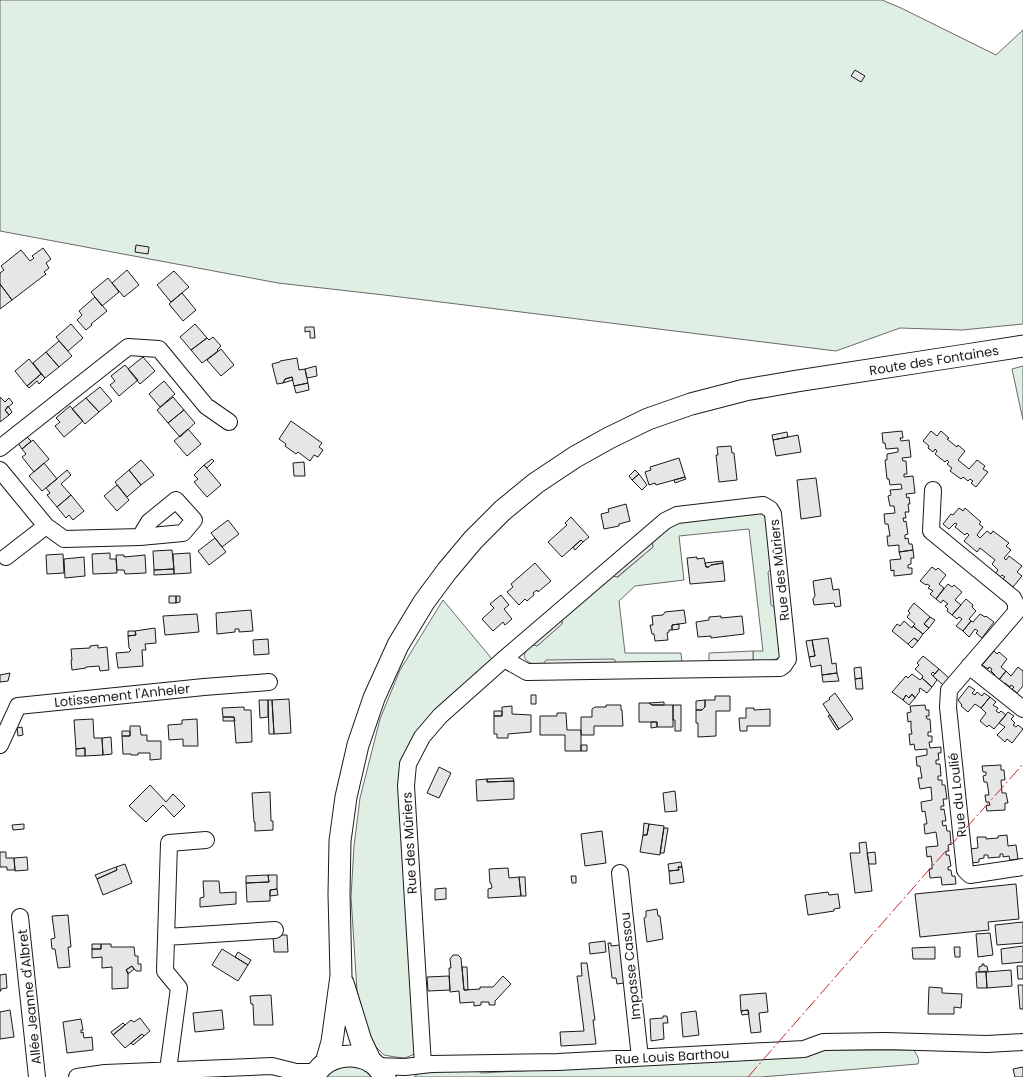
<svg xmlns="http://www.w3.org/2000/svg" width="1023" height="1077" viewBox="0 0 1023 1077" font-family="Poppins,sans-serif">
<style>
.green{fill:#e0efe3;stroke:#6a6a6a}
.parking{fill:#ededed;stroke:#6a6a6a}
.building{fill:#e6e6e6;stroke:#1a1a1a}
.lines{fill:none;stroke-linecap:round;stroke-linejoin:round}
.minor-casing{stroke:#1a1a1a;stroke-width:18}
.major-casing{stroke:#1a1a1a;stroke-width:23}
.minor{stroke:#fff;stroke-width:16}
.major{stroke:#fff;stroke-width:21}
.power{stroke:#c62828;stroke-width:1;stroke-dasharray:14 3 2 3;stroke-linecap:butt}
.labels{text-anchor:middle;stroke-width:3;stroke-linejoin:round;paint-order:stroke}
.street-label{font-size:13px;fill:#1a1a1a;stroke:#fff}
</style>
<rect width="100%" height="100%" fill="#fff"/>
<!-- green -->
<path class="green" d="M0,0H882L901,8L996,55L1023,30V324L962,330L900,328L836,351L384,295L278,283L0,231Z
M1023,366V420L1012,369Z
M757,510L765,515L782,655C774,663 763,660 753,661V651H763L749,529L679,536L684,580L635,586L619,601L625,653H681L682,663L533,664C528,662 526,661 524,656L526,650L531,644L537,646L562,624V617L611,575L618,577L653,547L652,540L673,522Z
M443,600L492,659L405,755L417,1053L405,1058L395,1057L384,1055L376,1047L368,1031L357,991L351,897L354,846L360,798L380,719L400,670Z
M824,1050H914C917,1056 920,1058 918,1064L761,1077H414L419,1073L427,1072L477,1070L481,1073L806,1056Z
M357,1065L376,1077H325C336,1065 342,1066 357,1065Z"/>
<!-- parking -->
<path class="parking" d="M652,540L653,547L617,577L611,575Z
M773,567L777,609L771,605L768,572Z
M562,617V624L537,646L531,644Z
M753,651V661L709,662V653Z
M614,659L617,664H543L546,660Z"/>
<!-- building -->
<path class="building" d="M855,70L865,76L861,82L851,76Z
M136,245L149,247L148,254L135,252Z
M43,248L51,259L46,263L49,268L44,272L46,274L12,300L0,284V273L4,270L1,266L21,250L30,261L34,258L32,256Z
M127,270L139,285L124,297L112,283Z
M174,271L189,287L171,302L157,285Z
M108,278L119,292L102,306L91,292Z
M0,284L12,300L0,309Z
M182,293L196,310L183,321L169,304Z
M95,297L107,311L91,324L92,325L86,330L77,320L82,315L79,311Z
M71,324L83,338L68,351L56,337Z
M195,324L207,338L191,350L180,337Z
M305,327H314L315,338H310V331L305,332Z
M213,337L221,346L217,350L218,351L202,363L191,350L207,338L209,340Z
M59,341L72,356L59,367L46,352Z
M221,349L234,365L221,376L207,360Z
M46,352L59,367L45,378L33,363Z
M143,357L155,371L140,384L128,369Z
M297,358L299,370L305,369L308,383L294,386L292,377L285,379L283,383L277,384L272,364L280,362V361Z
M29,359L41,374L27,386L15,371Z
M125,365L138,380L119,396L110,385L115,381L111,376Z
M316,366L317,376L307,378L305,369Z
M41,374L45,378L39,384L37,381L29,388L27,386Z
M292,377L293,380L283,383L285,379Z
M164,381L175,394L160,407L149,394Z
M308,383L309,390L296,393L294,386Z
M100,387L112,401L99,412L86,398Z
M0,397L5,402L9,398L13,403L5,410L9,415L0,422Z
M173,397L184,410L168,423L157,410Z
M86,398L99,412L85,424L72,409Z
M8,406L12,412L9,415L5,410Z
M70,406L83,421L64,437L55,426L60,422L56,418Z
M184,410L195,423L180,437L168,423Z
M291,421L322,443L319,447L323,450L318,457L314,455L310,461L298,452L296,454L285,446L286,444L279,439Z
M188,429L201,444L187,456L174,441Z
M902,431L903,438H900L901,441L909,440L911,457L902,458L903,461H906L907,474H904V477L913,476L915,493L906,494L907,498L909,497L910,504H908L909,512H905L906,518H903L904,522L906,521L908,534L905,535V539L908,538L909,544H912L913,550L899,552V545L888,546L887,536H890L888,524H885L884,514L895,513L894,506H890L888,496L891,495L890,490L902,489L901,484L890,485L889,479H887L885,460H887V454L898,452V448L886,449L885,443H883L882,433Z
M931,431L937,436L941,431L949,438L947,439L957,447L958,445L965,451L958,460L969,469L977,460L985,466L983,469L988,472L976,487L971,483L973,481L970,479L968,481L963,477L961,479L950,471L952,468L947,464L949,462L947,460L945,462L935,454L937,451L935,449L933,452L928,448L929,446L923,441Z
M787,432L788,437L773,440L772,435Z
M798,435L801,452L776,456L773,440Z
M26,436L31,441L22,449L18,443Z
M33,440L49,459L34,472L22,457L26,454L22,449Z
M731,446L732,453H734L737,480L719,482L716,455H718L717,447Z
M679,458L685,477L656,485L655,483L649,485L645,472L651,470L650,467Z
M212,459L214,461L207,468L204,465Z
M141,460L154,475L141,485L129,470Z
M304,462L305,476H294L293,463Z
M44,463L57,479L42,491L29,476Z
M204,465L221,485L207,497L194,482L198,479L194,475Z
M67,470L71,475L61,484L71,495L57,507L47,495L50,493L46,488Z
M129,470L141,485L127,497L115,482Z
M635,470L639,474L632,480L629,476Z
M639,474L647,485L642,490L632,480Z
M685,477L686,479L675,483L674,480Z
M816,478L821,516L801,519L797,480Z
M117,485L129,500L117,511L104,496Z
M71,495L84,511L73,520L69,515L66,518L57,507Z
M626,504L630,521L619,524V526L604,529L601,514L609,512L608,509Z
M959,508L963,511L965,508L981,522L979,524L983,527L977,535L980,538L987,531L991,534L993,531L1009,543L1006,546L1011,550L1004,558L1006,560L1009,556L1022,566L1017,572L1022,576L1013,587L1003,579L1005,577L1002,575L1000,577L995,574L998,570L992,564L995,560L980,548L977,552L964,541L969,535L967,533L965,535L955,527L957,524L955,523L949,529L943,524L951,514L953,515Z
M571,517L589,537L583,542L581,540L562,557L548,542L567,525L565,523Z
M228,520L239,534L222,547L211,533Z
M215,538L226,552L209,565L198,551Z
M581,540L583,542L575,550L573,547Z
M172,550L174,569L154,570L153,551Z
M913,550L914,558H911V564L908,565V568H912V574L894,576V570L891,571L890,560L901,559L899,552Z
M110,553V559H116L117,573L93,574L92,554Z
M190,553L191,573L174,574L173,554Z
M63,554L64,573L47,574L46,555Z
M116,555H124V557L145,555L146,573L125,574L124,570H117Z
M84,557L85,576L65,578L64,559Z
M697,557V559L704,558L706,567H709L711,565L723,563L725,581L690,584L687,558Z
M723,561V563L711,565L709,567H706L705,563Z
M535,563L551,581L538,592L537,590L533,593L534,595L527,601L525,599L519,605L507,592L513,587L511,584Z
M932,567L936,570L938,568L946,575L939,584L944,588L936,599L930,594L933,591L928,588L930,586L927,584L926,585L920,581Z
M174,569V574L154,575V570Z
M831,578L833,590L839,589L841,606L835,607L834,603L814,605L813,599L815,596L813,581Z
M948,584L952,587L954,585L962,592L955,600L961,605L952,615L947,611L948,609L945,606L948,604L943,600L941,603L936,599Z
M501,595L509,605L504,609L512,619L505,625L503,622L493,631L482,619L494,608L490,604Z
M169,596H176V603H169Z
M176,596H180V602L176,603Z
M966,599L973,605L972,607L976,611L969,619L971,621L963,631L956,626L962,619L959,617L957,619L952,615Z
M914,603L930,617L924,624L929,628L923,634L913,626L915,624L907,617L910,613L908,611Z
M251,610L253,631L239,632V629H235V632L217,634L216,613Z
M684,610L686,623L672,625V630H669V632L667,633L668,640L655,641L654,634H652L650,625H653L652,616L663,615L665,612Z
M197,614L199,632L165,635L163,616Z
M980,614L985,617L986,616L994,622L982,638L976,633L978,631L975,629L969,637L963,631L971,621L973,622Z
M721,616V618L742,616L744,634L711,638V636L698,637L696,622L709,620V617Z
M930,617L935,620L929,628L924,624Z
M904,621L912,628L913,626L923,634L918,641L914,638L908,644L892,631L897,624L900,626Z
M679,624V629L672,630V625Z
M155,628L156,643L145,644L146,650H142L143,666L118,668L116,653L129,652L131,650L129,648L128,636L136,635L135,631Z
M128,631H135L136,635L128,636Z
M828,638L832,664L836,663L837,673L822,675L821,665L811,667L809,657L815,656L812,640Z
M914,638L918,641L912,648L908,644Z
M268,639L269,654L254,655L253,640Z
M812,640L815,656L809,657L806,641Z
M98,645V648L107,647L109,670L100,671L99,666L86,667V668L72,670L71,660H72L71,649L90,648V646Z
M994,651L997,654L999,652L1007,659L1001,667L1006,671L998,681L993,677L995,675L991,671L992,669L989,667L988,669L982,665Z
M923,656L939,669L935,674L933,672L931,674L937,680L932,687L922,678L923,676L915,669L919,665L917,663Z
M861,667L862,678L855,679L854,668Z
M1018,667L1023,671V686L1017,693L1012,689L1014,687L1011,685L1010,687L1005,683L1003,686L998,681L1006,671L1011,676Z
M939,669L949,678L943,685L933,676Z
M10,673L8,681L0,682V675Z
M837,673L839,681L823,682L822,675Z
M912,674L920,680L922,678L932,687L927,693L920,688L919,690L920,691L915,698L912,694L909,698L906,695L903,700L892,692L906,676L908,678Z
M862,678L863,689H856L855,679Z
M969,686L975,690L972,693L975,695L977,692L982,696L984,693L990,697L981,708L975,704L968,712L961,706L962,705L958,700Z
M835,693L853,719L839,729L823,704L830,699L829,698Z
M912,694L915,698L909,705L903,700L906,695L909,698Z
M531,695H536V704H531Z
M715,696H730V711H716V736L698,737V723H696V710H702L705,707V700H715Z
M990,697L996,702L993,705L998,708L996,711L999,713L1001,711L1006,715L994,729L989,725L987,727L980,721L986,713L981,708Z
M289,699L291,733L274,734L272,700Z
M259,700H268V717L260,718Z
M268,700H272L274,734H269Z
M705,700V707L702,710H696V701Z
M664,702V705H652L649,703Z
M639,703H649L652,705H673V727H657V722H639Z
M606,705H621V710H622L623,726H594V735H581V717H592V709L595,707H606Z
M673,705H681V731H675V720H673Z
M925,705L926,710H929V716H926L927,719H930L931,732H928V736H932V742H929L930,748L941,747V753H938L939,760H936V764H940L941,776H938V780H942V785H945L947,799H943L944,806H941V810L944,809L946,821H942L943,826L946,825L947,831H950L951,844L948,845L949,851H946V855H949L951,866L948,867V870H951L952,876H955L956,884L942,885L941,877L930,878L929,869H932V863L931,856L927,857L926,847L938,846L936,832L925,834L924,824H927L926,818L925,811L922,812L921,802L932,800L931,787L920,789L918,778H922L921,773L920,766H917L916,757L927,755V749L915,750L914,744L910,745L909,734H912L911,728V721L908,722L907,713L911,712L910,706Z
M512,706V714L531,715V732L508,734V738H497V734H494V716H502V707Z
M244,707V710H251L252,742L236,743L234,717H223L222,708Z
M746,708H754V710L770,709V726H747V731H740L739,718H746Z
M494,711H502V716H494Z
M1008,712L1014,716L1011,719L1015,723L1013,725L1016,727L1018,725L1023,729L1012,743L1007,739L1005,742L997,735L1005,727L999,723Z
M557,713H566L567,730H581V751H565V735H540V716H557Z
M830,715L839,729L837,730L828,716Z
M223,717H234L235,721H223Z
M93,719L94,738H102L103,755L85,756V748L76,749L74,720Z
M197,719L198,746H183V739L169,740L168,725L182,724V720Z
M651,722H657V727L651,728Z
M130,726H140L141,735H147V741H161V759L150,760V753H138V755H131V754H123L122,736H130Z
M22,727L23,735L18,736L17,728Z
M122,731H130V736H122Z
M111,737L112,754L103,755L102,738Z
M581,745H587V751H581Z
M85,748V756H76V749Z
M1001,765V770H1004L1005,780H1001L1002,793H1006L1008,803H1005V810L987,811L986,806L990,805L989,802H986L985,795H989L987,782H984L983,776L986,775V772H983L982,766Z
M439,767L451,773L439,798L427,793Z
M513,778L514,781L487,782V779Z
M487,779V782L514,781V799L477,801L476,780Z
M150,785L166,802L173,794L185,806L174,817L163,805L146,822L129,806Z
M675,791L677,811L665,812L663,793Z
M270,792L271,821H273V830L255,831V822H254L252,793Z
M644,823L649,824L647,835H643Z
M24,824V829L13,830L12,825Z
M649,824L664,826L660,855L640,852L643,835H647Z
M664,828H668L664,853H660Z
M602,831L606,863L585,866L581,834Z
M1007,835L1008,846L1016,845L1018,859L1010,860L1009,856L1003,857V854H1000V857L988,858V855H984V858L979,859V862L972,863L970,849L978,848L977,837H986V839L998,838V836Z
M866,842L872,891L855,893L850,853H860L859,843Z
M0,852H6V858H14L15,870H7V867H0Z
M875,852L876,864H869L867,853Z
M27,857L28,870L15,871L14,858Z
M681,862L682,867H678L679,870L669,871L668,864Z
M125,864L132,883L103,895L97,879L117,870L116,867Z
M116,867L117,870L97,879L95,875Z
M678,867H682L684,882L670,884L669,871L679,870Z
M508,868L509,878L519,877L521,896L488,898V889L492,888L491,883H490L489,869Z
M268,875L269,882L246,883V876Z
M268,875H277V889L270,890V901L247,902L246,883L269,882Z
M571,876H576V883H572Z
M519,877H525L526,896H521Z
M203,881H219L220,893L236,892V904L200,907V898L204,897Z
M1016,884L1019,919L988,922L989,930L920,937L915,894Z
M446,888V899L435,900V889Z
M277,889L278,895L270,896V890Z
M828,892L829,895L838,894L840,908L834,909V911L808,915L805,895Z
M657,909L658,916H660L663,939L647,942L644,918L646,917V911Z
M68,915L71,947H68L70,967L58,968L55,949H52L51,939L55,938L52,916Z
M1023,922V943L997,945L995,925Z
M990,933L993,955L978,957L976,934Z
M273,935H287L288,952H274Z
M605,941L606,952L590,954L589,943Z
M608,943H611V946L620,945L624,983L617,984L616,978H612Z
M92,944H101V949H92Z
M101,944H111V947H134L135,956H138V964H141V971H136L132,966L126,970L128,972V988L112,989V967L102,968V957L92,958V949H101Z
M1023,946V962L1002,964L1001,949Z
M935,947V959H913L912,948Z
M954,947H960V957H955Z
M222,949L248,965L238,981L212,965Z
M238,952L251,960L248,965L235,957Z
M453,955H458L461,958L464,990L480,989V987H493L503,976L511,984L495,1001V1005H489V1002H481V1005L474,1006V1002L460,1003L459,991L450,992L449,968H451L450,959Z
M581,963H587L595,1020H593L596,1044L561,1046L560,1032L584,1031L577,976H582Z
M982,964H984V966H987L988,971L979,972V967L982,966Z
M132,966L134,969L128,974L126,970Z
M1017,966H1023V979H1018Z
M462,967H467L468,990H464Z
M1011,970L1012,986L987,988L986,972Z
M976,972H986L987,988H977Z
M6,974L7,988L1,989V991H0V975Z
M449,976L450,990L428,991L427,977Z
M1018,985H1023V1009H1020Z
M929,987L942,988V993L962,994L961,1008L954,1007V1014H928Z
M766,993L768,1012L759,1013L761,1032L751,1033L748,1010L741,1011L740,995Z
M271,995L273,1025H254L253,1004H251L250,996Z
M10,1010L14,1037L0,1039V1012Z
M222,1010L224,1029L195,1032L193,1013Z
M748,1010L749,1014L742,1015L741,1011Z
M696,1011L699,1035L683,1037L681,1013Z
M663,1016H667L668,1023H663L664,1039L651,1041L650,1019L663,1018Z
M140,1018L150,1031L144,1036L142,1034L125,1048L113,1035L131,1020L134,1022Z
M81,1019L83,1030H81V1033L83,1032L84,1038L92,1037L93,1050L67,1053L63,1022Z
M123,1023L125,1025L113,1035L111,1032Z
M142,1034L144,1036L133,1045L131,1043Z
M1023,1067V1077H1015L1013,1069Z"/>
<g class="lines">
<!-- minor casing -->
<g class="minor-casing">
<path id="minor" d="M0,448L128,347L159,349L206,406L229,422
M0,470L46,526L64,539L140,537L183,533L194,520L176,500L149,522L140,537
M933,490L931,531L1013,598L1016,604V612L949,690L948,707L965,870L970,875L1023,867
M6,557L46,526
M969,666L1023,709
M0,745L18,706L204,687L269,682
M620,873L640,1058
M20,917L37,1077
M166,937L275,930
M423,1065L406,786L408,764L422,737L440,716L504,659L665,521L677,515L763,505L770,509L773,514L788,659L784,665L780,668L527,672L504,659
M376,1066L405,1067L431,1064L558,1062L804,1049L823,1042L886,1041L987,1044L1023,1042
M168,1070L179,988L165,971L169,843L206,840
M77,1077L105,1073L272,1066L296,1072H316"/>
</g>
<!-- major casing -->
<g class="major-casing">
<path id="major" d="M343,983L361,1041L371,1062
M326,1063L332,1042L341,976L339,894L340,841L346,797L358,745L374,698L398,645L424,602L447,571L473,540L503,510L536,483L575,457L609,438L648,419L691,404L745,390L797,381L966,355L1023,346
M314,1077C324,1056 351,1051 370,1061C377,1065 381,1071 385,1077"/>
</g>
<!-- minor -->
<use href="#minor" class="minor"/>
<!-- major -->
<use href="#major" class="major"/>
<!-- power -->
<path class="power" d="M748,1077L920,880L1023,764"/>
</g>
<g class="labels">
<!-- street labels -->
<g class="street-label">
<text transform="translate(934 360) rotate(-9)" y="5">Route des Fontaines</text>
<text transform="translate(779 570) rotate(-96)" y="5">Rue des Mûriers</text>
<text transform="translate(122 695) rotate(-6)" y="5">Lotissement l'Anheler</text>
<text transform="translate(957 795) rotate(-96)" y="5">Rue du Loulié</text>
<text transform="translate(409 843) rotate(-93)" y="5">Rue des Mûriers</text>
<text transform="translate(630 966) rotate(-96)" y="5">Impasse Cassou</text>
<text transform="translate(29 997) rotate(-96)" y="5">Allée Jeanne d'Albret</text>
<text transform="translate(672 1056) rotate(-3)" y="5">Rue Louis Barthou</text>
</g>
</g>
</svg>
